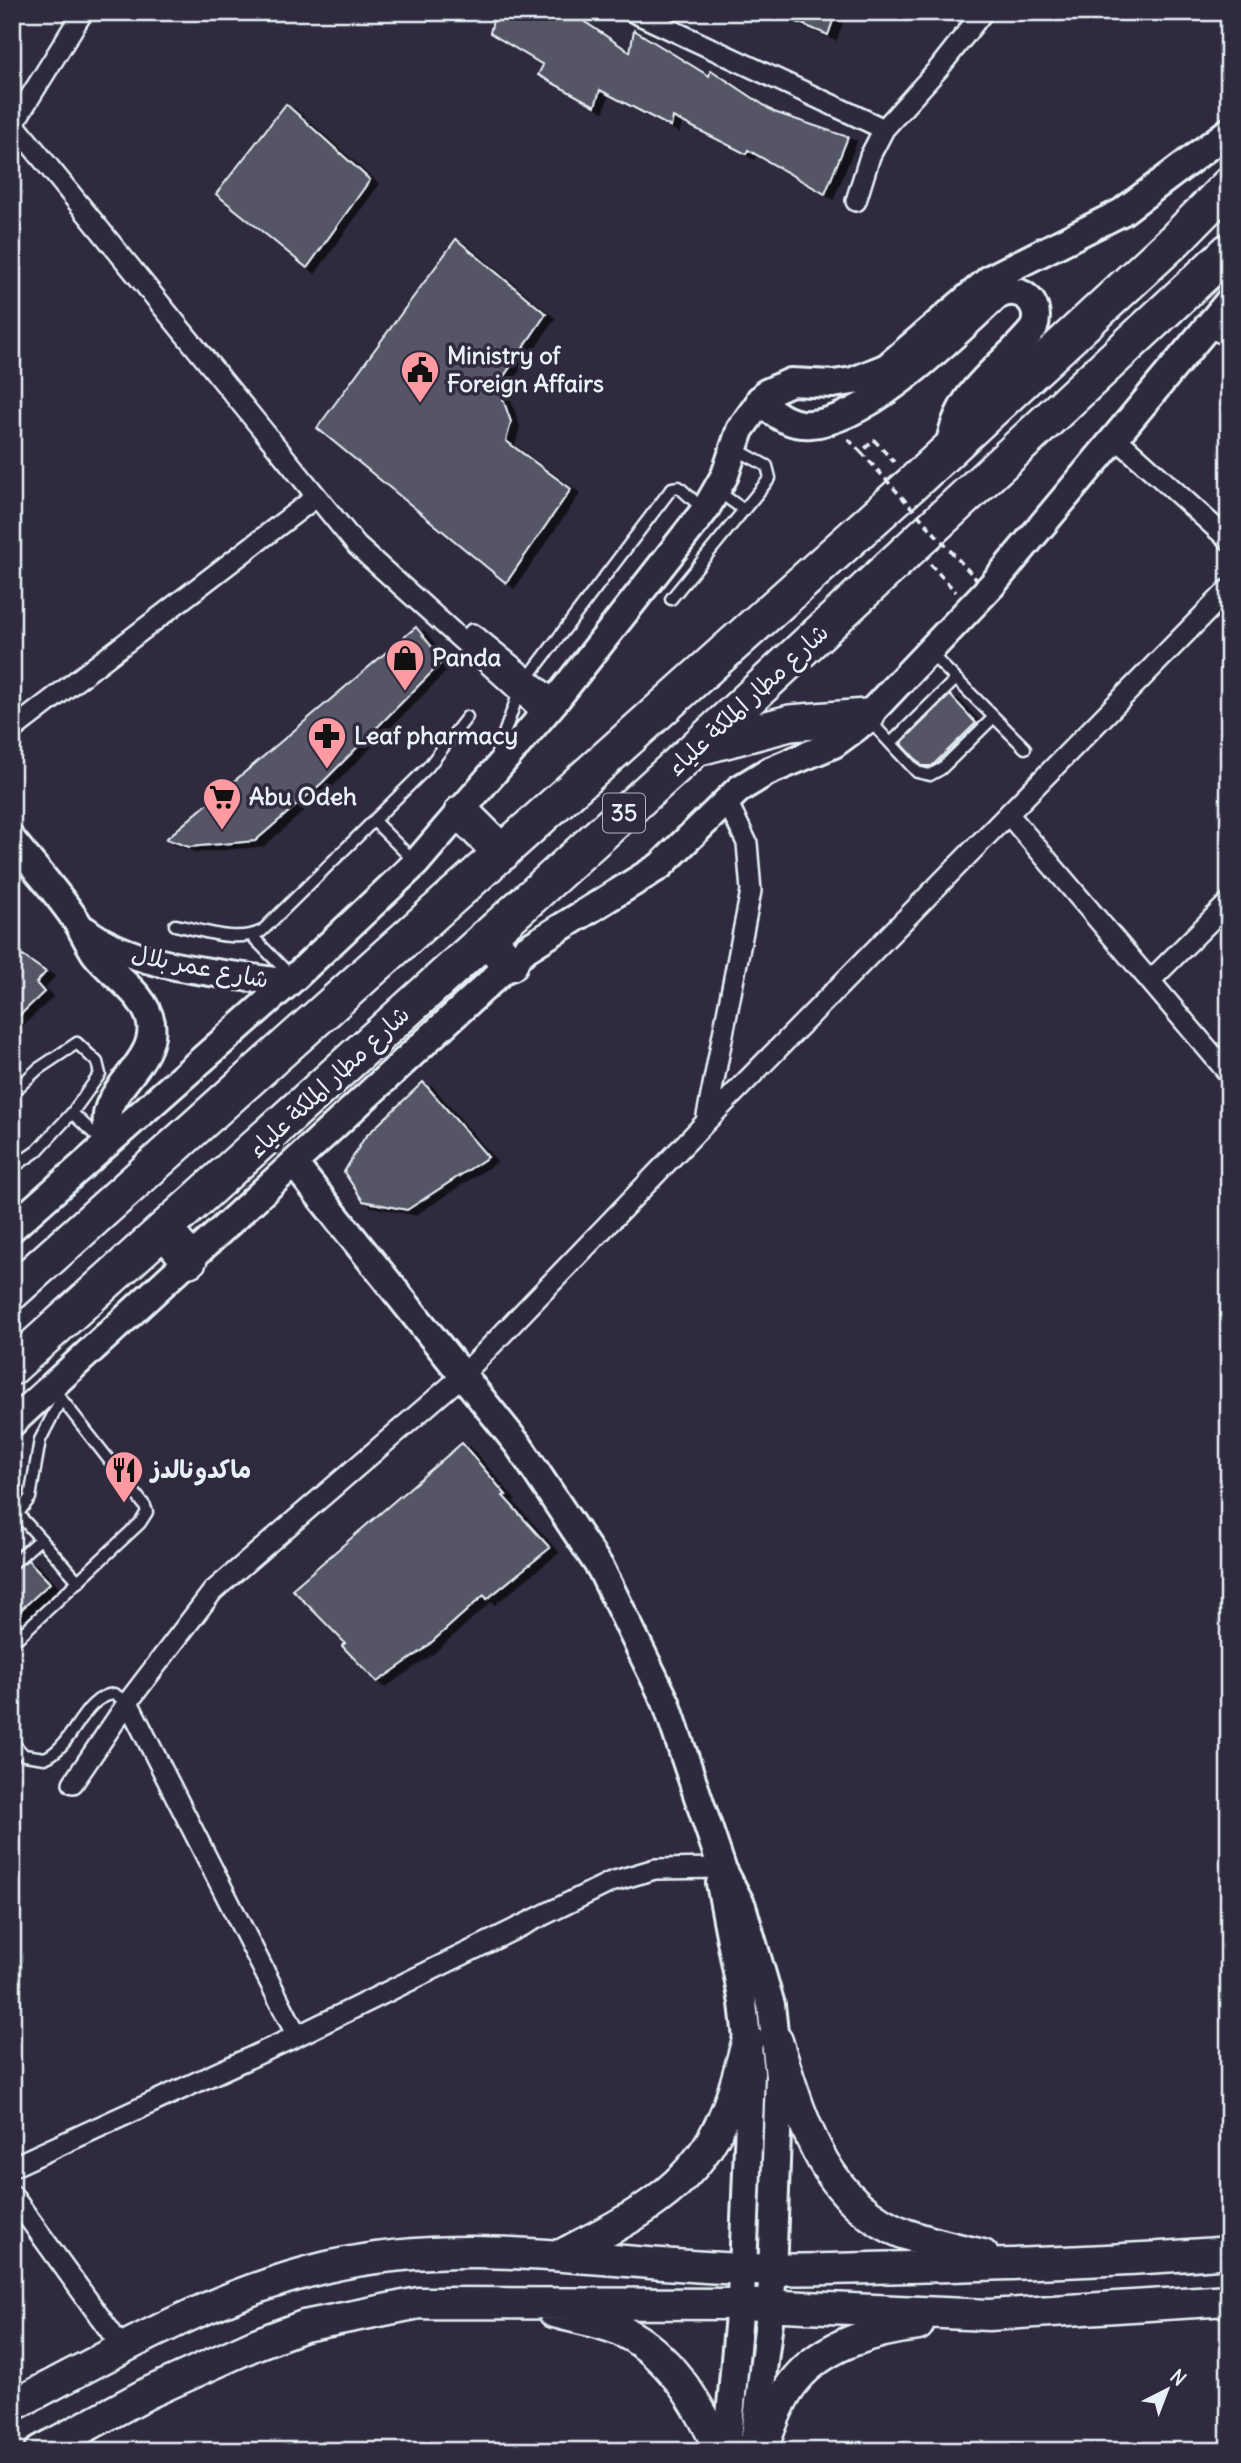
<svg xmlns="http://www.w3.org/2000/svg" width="1241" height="2463" viewBox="0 0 1241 2463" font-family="Delius,'Playpen Sans Arabic',sans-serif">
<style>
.building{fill:#575565;stroke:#e8f1f8;stroke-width:2;filter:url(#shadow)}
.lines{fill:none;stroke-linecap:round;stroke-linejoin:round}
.lane-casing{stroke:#e8f1f8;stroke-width:15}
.street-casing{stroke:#e8f1f8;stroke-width:24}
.secondary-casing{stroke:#e8f1f8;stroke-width:32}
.primary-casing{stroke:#e8f1f8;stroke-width:35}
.highway-casing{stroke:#e8f1f8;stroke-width:40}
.path{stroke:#e8f1f8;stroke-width:3.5;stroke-dasharray:7 5;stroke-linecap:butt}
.lane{stroke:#2f2a3d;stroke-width:10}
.street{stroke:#2f2a3d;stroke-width:19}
.secondary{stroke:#2f2a3d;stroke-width:26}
.primary{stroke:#2f2a3d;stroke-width:30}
.highway{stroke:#2f2a3d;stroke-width:35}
.path-bridge{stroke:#e8f1f8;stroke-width:3.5;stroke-dasharray:7 5;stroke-linecap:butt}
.labels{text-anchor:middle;stroke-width:7;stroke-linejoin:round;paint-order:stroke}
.shield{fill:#2f2a3d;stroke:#b0b5c0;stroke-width:2}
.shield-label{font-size:23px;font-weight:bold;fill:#e8f1f8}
.poi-label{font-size:24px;font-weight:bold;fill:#e8f1f8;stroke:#2f2a3d;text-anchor:start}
.street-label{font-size:24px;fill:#e8f1f8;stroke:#2f2a3d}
</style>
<defs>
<filter id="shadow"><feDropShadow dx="8" dy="4.5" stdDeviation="0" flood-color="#0009"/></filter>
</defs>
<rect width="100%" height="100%" fill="#2f2a3d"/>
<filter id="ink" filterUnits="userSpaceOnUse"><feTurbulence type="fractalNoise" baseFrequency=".0143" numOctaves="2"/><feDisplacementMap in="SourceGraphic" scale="14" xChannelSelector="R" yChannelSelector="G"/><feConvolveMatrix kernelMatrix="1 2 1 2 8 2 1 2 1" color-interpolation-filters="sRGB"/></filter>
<g filter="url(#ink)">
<!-- building -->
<path class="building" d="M495,12H570L630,52L634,30L709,76L711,70L774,112L848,137L825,194L748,150L746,154L673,117L671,127L600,90L595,106L538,75L543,65L490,33Z
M773,12H836L828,35Z
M286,104L370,180L307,268L216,194Z
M456,239L546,314L498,385L511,422L506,441L571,489L506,583L317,428Z
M416,627L443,661L322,783L255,841L189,847L166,839Z
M950,695L976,723L932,766H922L901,743Z
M23,956L46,972L36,983L44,992L12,1023V966Z
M423,1082L488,1157L407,1210L363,1201L344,1172L365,1137Z
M462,1443L506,1495L503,1496L550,1548L487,1599L484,1595L423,1650L377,1682L342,1646L345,1643L292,1589Z
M28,1560L50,1583L12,1618V1571Z"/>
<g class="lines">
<!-- lane casing -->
<g class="lane-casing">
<path id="lane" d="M719,492L744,510
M671,599L770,478L767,466L734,448
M527,679L672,488L679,487L703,509
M994,717L1025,748
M869,720L917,772L930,775L941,769L994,717L930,653
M891,743L956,679
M496,756L519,692
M374,821L416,863
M175,925C203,930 235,944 262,931L428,767L467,717
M252,936L293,978
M12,1093L38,1069L77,1043L97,1062L100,1074L72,1113
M12,1168L37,1151L72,1113L104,1143
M19,1515L79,1582
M12,1521L30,1498L40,1440L61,1399
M12,1564L40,1539
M12,1643L140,1523L147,1512L145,1506L52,1387
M12,1742L24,1755L45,1758C74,1746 82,1697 114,1694L128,1702"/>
</g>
<!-- street casing -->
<g class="street-casing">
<path id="street" d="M633,12L884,129
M14,124L357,546L544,714
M12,126L83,12
M856,201L870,156L884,129L939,68L983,12
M1208,327L1229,336
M1115,437L1229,540
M473,634L555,701
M12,730L316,497
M1009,815L1229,1074
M1151,980L1229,902
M706,1121L751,891L747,843L726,799
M128,1702L297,2036
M73,1783L128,1702L213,1591L462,1376L706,1122L1229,589
M12,2167L297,2036L611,1882L655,1869L722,1868
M12,2195L123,2349"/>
</g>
<!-- secondary casing -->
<g class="secondary-casing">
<path id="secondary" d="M760,399C773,414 790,426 811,424C869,421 954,335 995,297C1019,282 1043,302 1034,328C999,372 956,389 949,451
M12,840C34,868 60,895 79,925C84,934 89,944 95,953C112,976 145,993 151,1023C158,1069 87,1095 112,1138
M85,930C134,969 226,973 288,983
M294,1164L519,1446L601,1569L666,1702L722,1868L742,1906L771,2005L779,2076L771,2305L753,2451
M12,1228L294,978L416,863L555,701L705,510L725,475L740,430L766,393L791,382L833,384L853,381L887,367L991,278L1122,212L1229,131
M12,1423L526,949L660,866L739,789L767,772L834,744L857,727L992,585L1229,301
M720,1883L743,2003L751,2073L743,2269L727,2451"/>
</g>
<!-- primary casing -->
<g class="primary-casing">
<path id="primary" d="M777,2041C801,2116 822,2202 905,2234C930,2243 957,2249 983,2255
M563,2254C625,2222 687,2193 719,2127C733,2100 739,2069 748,2040
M554,2312C574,2318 597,2321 617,2329C667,2350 699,2403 720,2451
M12,2406C114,2353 214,2294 327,2267C467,2234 606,2265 746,2269C800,2271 855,2268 909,2267C1016,2264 1122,2261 1229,2252
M40,2451L148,2393L256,2344L304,2326L419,2303L739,2304L989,2315L1229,2300
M761,2451C771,2427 779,2398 797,2378C826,2344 876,2330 918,2325"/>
</g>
<!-- highway casing -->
<g class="highway-casing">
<path id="highway" d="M703,746L790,723L866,717
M462,813L502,853
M486,937L510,963
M166,1232L189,1259
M12,1292L913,483L1175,240L1229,185
M12,1367L696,748L1229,251"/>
</g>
<!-- path -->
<path class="path" d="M848,439L861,452L874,440L894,462
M930,564L956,592"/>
<!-- lane -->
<use href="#lane" class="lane"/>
<!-- street -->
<use href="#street" class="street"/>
<!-- secondary -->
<use href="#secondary" class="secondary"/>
<!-- primary -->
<use href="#primary" class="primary"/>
<!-- highway -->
<use href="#highway" class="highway"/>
<!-- path-bridge -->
<path class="path-bridge" d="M861,452L977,580"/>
</g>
</g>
<!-- icons -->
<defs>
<g id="civic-pin" transform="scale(2.0125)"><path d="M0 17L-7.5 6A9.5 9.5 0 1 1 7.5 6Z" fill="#ff9aa2" stroke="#2f2a3d"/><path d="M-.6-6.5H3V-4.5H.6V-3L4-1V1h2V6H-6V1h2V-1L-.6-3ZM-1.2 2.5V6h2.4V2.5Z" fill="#111"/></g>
<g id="shop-pin" transform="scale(2.0125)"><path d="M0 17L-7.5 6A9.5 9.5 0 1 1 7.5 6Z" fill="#ff9aa2" stroke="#2f2a3d"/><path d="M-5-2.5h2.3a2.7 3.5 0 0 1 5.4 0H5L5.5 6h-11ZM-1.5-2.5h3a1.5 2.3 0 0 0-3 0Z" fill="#111"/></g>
<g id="pharmacy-pin" transform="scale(2.0125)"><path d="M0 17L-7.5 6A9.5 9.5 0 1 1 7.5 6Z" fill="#ff9aa2" stroke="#2f2a3d"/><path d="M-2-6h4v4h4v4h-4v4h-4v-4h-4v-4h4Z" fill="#111"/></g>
<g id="supermarket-pin" transform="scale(2.0125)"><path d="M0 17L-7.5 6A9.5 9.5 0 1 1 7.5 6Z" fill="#ff9aa2" stroke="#2f2a3d"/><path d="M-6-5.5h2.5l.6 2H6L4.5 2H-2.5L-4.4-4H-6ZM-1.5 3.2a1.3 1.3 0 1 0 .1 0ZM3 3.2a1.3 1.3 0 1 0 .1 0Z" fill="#111"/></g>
<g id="restaurant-pin" transform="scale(2.0125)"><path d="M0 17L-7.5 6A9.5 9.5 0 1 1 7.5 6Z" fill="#ff9aa2" stroke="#2f2a3d"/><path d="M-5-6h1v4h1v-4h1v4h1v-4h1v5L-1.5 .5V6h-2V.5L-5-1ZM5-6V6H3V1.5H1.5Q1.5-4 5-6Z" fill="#111"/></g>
</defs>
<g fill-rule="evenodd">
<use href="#civic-pin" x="420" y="370"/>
<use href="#shop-pin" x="405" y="658"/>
<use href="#pharmacy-pin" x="327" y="736"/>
<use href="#supermarket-pin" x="222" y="797"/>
<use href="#restaurant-pin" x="124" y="1470"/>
</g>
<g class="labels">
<!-- shield labels -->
<rect class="shield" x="603" y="793.5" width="42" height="39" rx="5"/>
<g class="shield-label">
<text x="624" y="821">35</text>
</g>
<!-- poi labels -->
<g class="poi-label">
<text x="447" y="364">Ministry of<tspan x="447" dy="28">Foreign Affairs</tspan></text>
<text x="432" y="666">Panda</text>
<text x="354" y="744">Leaf pharmacy</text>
<text x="249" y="805">Abu Odeh</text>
<text x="151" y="1478">ماكدونالدز</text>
</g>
<!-- street labels -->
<g class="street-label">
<text transform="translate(748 700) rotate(-43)" y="8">شارع مطار الملكة علياء</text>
<text transform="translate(200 967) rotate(11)" y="8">شارع عمر بلال</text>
<text transform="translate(329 1082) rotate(-43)" y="8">شارع مطار الملكة علياء</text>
</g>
</g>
<!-- margin -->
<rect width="1241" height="2463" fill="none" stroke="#2f2a3d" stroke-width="42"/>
<rect x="21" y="21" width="1199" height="2421" fill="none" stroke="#e8f1f8" stroke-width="2.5" filter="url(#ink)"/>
<!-- north arrow -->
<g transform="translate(1167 2390) rotate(42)" stroke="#2f2a3d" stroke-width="5" paint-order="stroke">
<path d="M0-5L12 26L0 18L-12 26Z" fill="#e8f1f8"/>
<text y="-10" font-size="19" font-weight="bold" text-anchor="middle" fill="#e8f1f8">N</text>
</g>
</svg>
